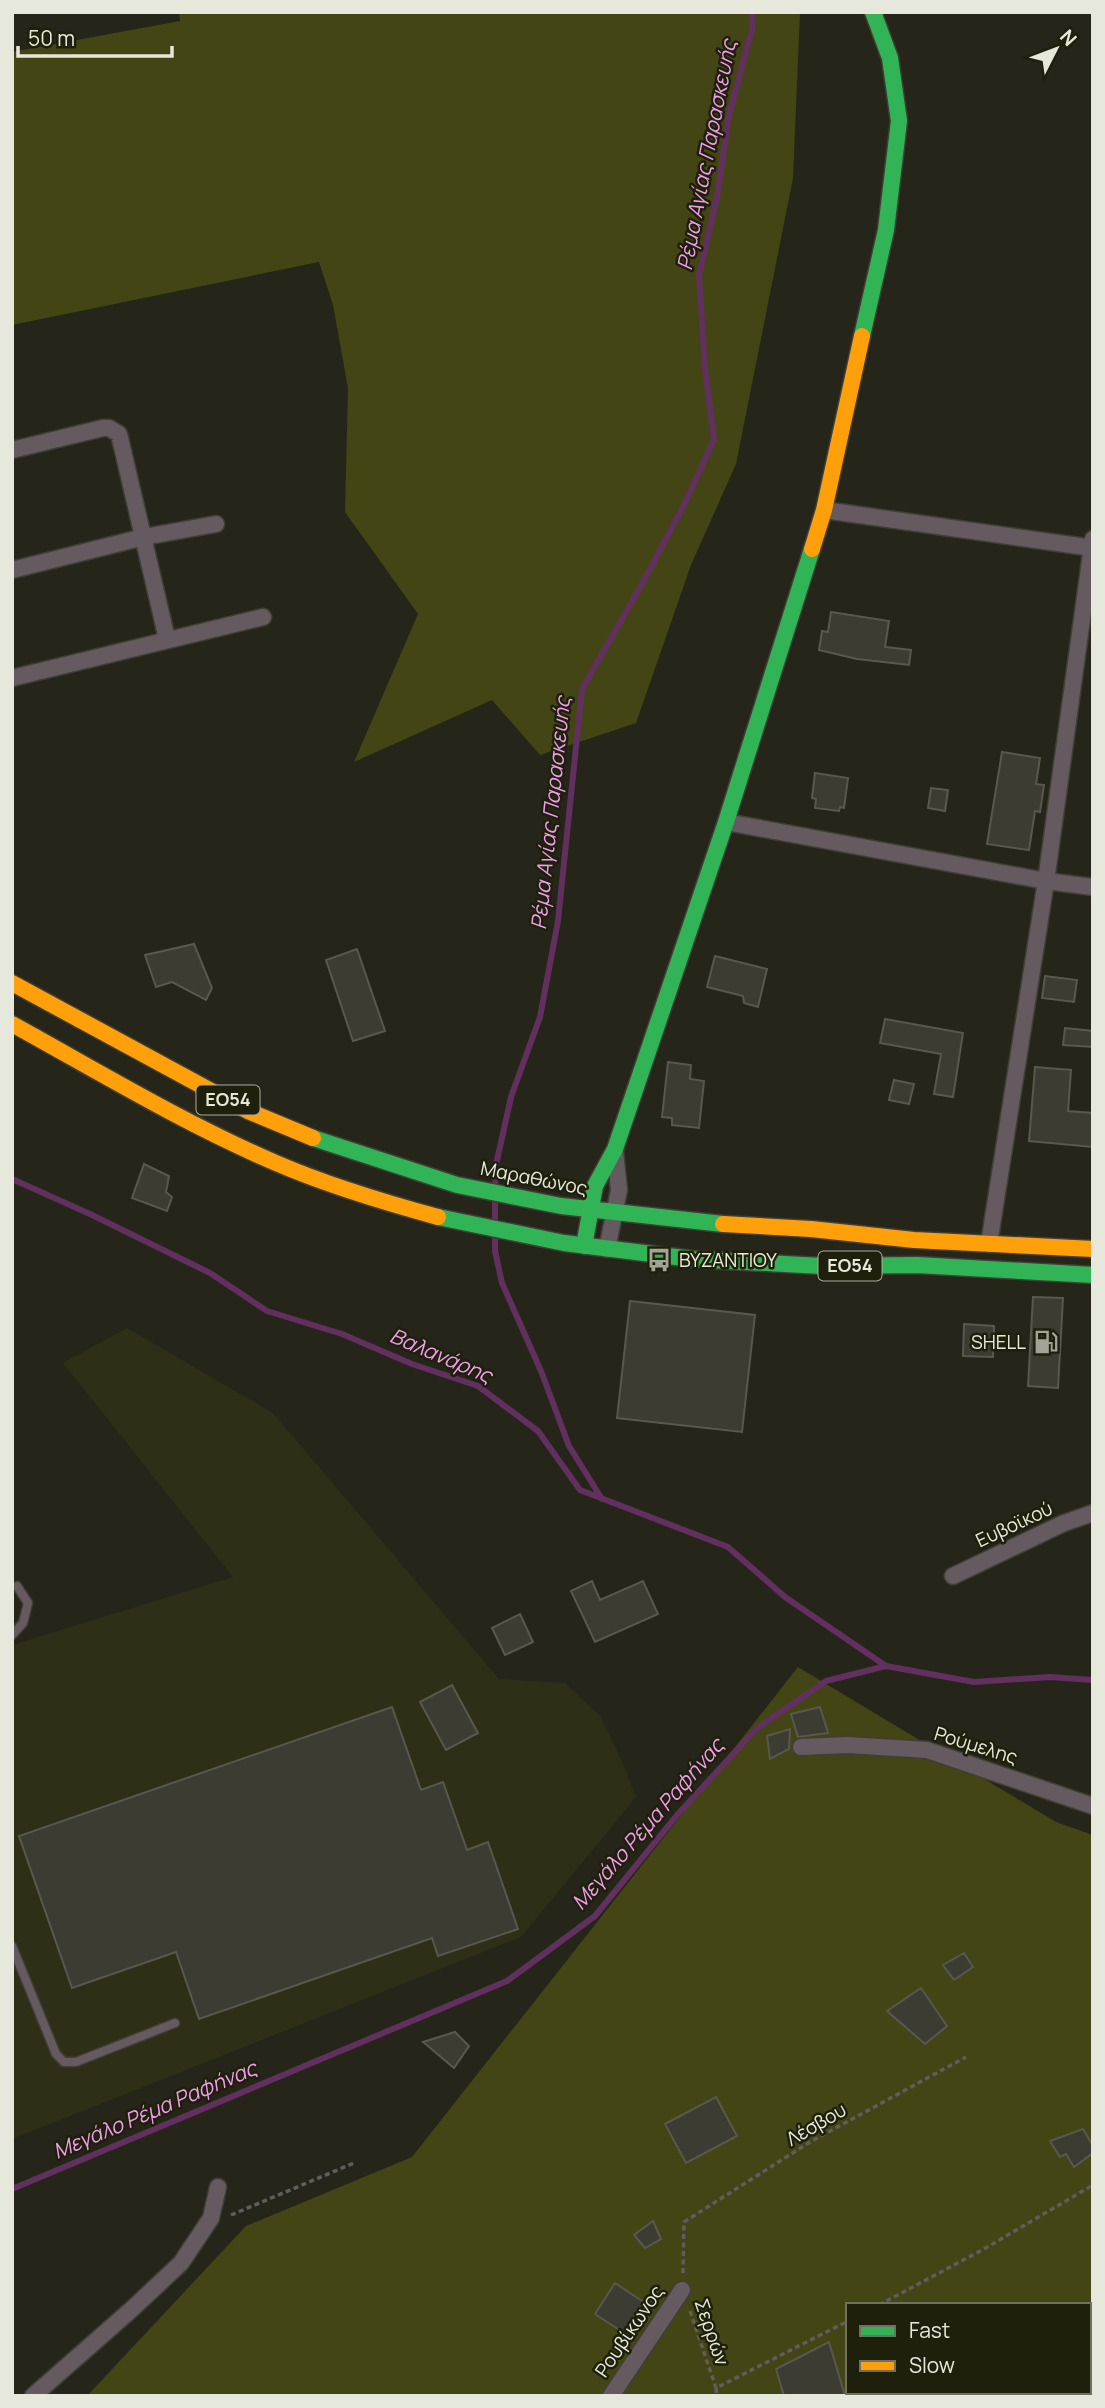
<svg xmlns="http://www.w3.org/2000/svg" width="1105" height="2408" viewBox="0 0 1105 2408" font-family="Manrope,sans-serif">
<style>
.built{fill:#2f2f17}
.green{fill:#444514}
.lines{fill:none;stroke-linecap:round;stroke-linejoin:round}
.stream{stroke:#62305f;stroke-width:6}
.building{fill:#3c3c33;stroke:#58584e;stroke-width:2}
.lane-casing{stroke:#3f3f36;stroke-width:11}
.street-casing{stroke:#3f3f36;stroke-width:19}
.fast-casing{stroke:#3f3f36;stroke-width:19}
.slow-casing{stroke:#3f3f36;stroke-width:19}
.path{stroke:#625c5e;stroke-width:3.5;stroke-dasharray:5 3.5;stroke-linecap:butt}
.lane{stroke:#645a60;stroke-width:8}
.street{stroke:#645a60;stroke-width:16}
.fast{stroke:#30b455;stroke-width:16}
.slow{stroke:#ff9f0a;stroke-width:16}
.labels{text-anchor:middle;stroke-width:5;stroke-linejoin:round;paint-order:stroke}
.shield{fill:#1f200c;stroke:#abac9e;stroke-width:2}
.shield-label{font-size:18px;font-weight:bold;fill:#e7e8dc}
.street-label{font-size:19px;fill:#e7e8dc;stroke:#1f200c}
.poi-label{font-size:19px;fill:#e7e8dc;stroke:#1f200c;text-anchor:start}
.water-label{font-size:21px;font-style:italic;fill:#ef9deb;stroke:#1f200c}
</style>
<rect width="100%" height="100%" fill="#25251a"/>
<!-- built -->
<path class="built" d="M127,1328L273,1413L499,1679L565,1683L600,1716L622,1761L636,1797L521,1937L12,2139V1645L233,1577L63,1363Z"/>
<!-- green -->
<path class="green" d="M179,12H800L793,178L736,464L691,565L636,723L540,755L492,700L354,762L418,614L345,512L348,388L333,305L319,262L12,325V52L180,21Z
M798,1667L1056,1822L1093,1835V2396H1088L1087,2392H1089V2305H848V2392H862L850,2396H87L246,2226L412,2157Z"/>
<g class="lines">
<!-- stream -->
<path class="stream" d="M12,1179L90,1214L210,1273L267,1311L342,1334L412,1364L478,1386L538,1431L580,1490L728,1547L785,1597L886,1666
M495,1186L496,1165L511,1097L540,1017L558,921L582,689L638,591L684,505L714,439L705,368L699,275L717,197L729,115L752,29V12
M495,1225V1201
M495,1236V1251L502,1283L541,1371L569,1446L602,1499
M12,2189L507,1981L595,1916L678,1814L756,1729L826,1681L886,1666L974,1682L1050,1677L1093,1680"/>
</g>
<!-- building -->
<path class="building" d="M831,612L889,621L885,647L911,650L909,665L857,659L819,650L822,631L828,632Z
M1002,752L1040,758L1036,784L1044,785L1040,812L1035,811L1029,850L987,844Z
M815,773L848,778L844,808L840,807L839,811L815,808L816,799L812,798Z
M931,788L948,790L945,811L928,808Z
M194,944L212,988L206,1000L172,982L156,987L145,955Z
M357,949L385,1031L353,1041L326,960Z
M715,956L767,969L758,1007L744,1003L743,996L707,987Z
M1045,976L1077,980L1074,1002L1042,998Z
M885,1019L963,1033L953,1097L934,1094L941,1054L880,1043Z
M1065,1028L1093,1031V1047L1063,1045Z
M668,1062L691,1065L690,1079L704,1081L699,1128L672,1125V1118L662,1117Z
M1035,1067L1071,1070L1068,1111L1093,1113V1147L1029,1141Z
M894,1080L914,1084L909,1104L889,1100Z
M144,1164L169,1176L166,1192L172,1197L167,1211L132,1198Z
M1033,1297L1063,1298L1058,1388L1028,1386Z
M630,1301L755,1315L742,1432L617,1418Z
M964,1324L994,1326L993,1357L963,1356Z
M592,1581L600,1600L643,1581L658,1614L595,1642L571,1591Z
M520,1614L533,1642L505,1655L492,1628Z
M452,1685L478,1733L446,1750L420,1702Z
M392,1707L421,1790L443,1782L467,1850L488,1842L518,1929L438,1956L432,1938L199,2019L176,1952L72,1988L19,1836Z
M820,1707L828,1733L798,1737L791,1714Z
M790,1729L789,1749L770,1759L767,1736Z
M964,1953L973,1967L954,1980L943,1965Z
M921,1988L947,2026L925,2044L887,2011Z
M455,2032L469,2046L454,2068L423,2042Z
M716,2097L737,2136L686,2163L665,2124Z
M1083,2129L1093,2146V2153L1074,2167L1066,2154L1060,2157L1050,2141Z
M653,2221L661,2239L645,2248L634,2235Z
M615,2283L648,2305L627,2335L595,2314Z
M829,2342L845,2396H784L776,2369Z"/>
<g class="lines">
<!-- lane casing -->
<g class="lane-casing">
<path id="lane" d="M12,1635L23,1623L28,1603L17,1586
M12,1946L56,2054L64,2062H76L175,2023"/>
</g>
<!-- street casing -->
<g class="street-casing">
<path id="street" d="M12,450L103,428H109L119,434L167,639
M824,510L1093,548
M12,570L144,537L216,524
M12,678L263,617
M726,822L1046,881L1093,887
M989,1244L1046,881L1093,539
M607,1249L619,1190L615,1151
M953,1576L1064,1523L1093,1513
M801,1747L848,1745L927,1750L1093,1806
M33,2396L132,2309L181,2263L211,2218L218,2187
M611,2396L682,2290"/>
</g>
<!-- fast casing -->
<g class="fast-casing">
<path id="fast" d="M862,336L886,230L899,121L890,58L873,12
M313,1138L457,1185L561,1206L723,1224
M438,1217L564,1243L692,1259L821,1266L917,1265L1093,1275
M584,1246L595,1186L615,1149L726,822L812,549
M1089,2384L1093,2382
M1068,2396L1075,2392"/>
</g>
<!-- slow casing -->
<g class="slow-casing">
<path id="slow" d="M812,549L824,510L862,336
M12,983L248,1111L313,1138
M12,1024C99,1072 185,1124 276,1163C329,1186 383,1202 438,1217
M723,1224L811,1229L914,1240L1093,1249"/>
</g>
<!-- path -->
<path class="path" d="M231,2215L354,2163
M683,2273L684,2222L810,2142L966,2057
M879,2305L984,2249L1093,2185
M690,2311L716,2388L848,2321
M716,2388L717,2396"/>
<!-- lane -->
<use href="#lane" class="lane"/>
<!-- street -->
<use href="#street" class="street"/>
<!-- fast -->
<use href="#fast" class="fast"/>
<!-- slow -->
<use href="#slow" class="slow"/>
</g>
<!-- icons -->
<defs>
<g id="bus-bare" transform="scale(1.89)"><path d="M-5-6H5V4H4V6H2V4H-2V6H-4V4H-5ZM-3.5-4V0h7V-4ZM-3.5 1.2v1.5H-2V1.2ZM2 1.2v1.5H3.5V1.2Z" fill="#a3a498" stroke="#1f200c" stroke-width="2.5" paint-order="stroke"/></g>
<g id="fuel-bare" transform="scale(1.89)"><path d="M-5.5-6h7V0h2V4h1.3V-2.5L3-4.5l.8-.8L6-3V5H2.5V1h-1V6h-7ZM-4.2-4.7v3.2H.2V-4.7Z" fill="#a3a498" stroke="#1f200c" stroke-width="2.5" paint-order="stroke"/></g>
</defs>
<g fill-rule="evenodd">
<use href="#bus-bare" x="659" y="1260"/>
<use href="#fuel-bare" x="1046" y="1342"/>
</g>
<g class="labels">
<!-- shield labels -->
<g class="shield">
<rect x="196.5" y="1085.5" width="63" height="29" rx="5"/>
<rect x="818.5" y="1251.5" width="63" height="29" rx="5"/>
</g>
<g class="shield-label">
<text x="228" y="1106">ΕΟ54</text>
<text x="850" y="1272">ΕΟ54</text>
</g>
<!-- street labels -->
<g class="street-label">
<text transform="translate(534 1178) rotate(11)" y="7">Μαραθώνος</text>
<text transform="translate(1014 1524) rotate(-25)" y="7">Ευβοϊκού</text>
<text transform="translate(976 1745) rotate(17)" y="7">Ρούμελης</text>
<text transform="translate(816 2124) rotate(-30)" y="7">Λέσβου</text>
<text transform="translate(629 2331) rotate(-56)" y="7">Ρουβίκωνος</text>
<text transform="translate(712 2332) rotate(71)" y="7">Σερρών</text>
</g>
<!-- poi labels -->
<g class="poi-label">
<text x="679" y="1267">ΒΥΖΑΝΤΙΟΥ</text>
<text x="1026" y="1349" text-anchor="end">SHELL</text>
</g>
<!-- water labels -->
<g class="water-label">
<text transform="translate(707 155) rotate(-79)" y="7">Ρέμα Αγίας Παρασκευής</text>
<text transform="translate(551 813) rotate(-84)" y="7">Ρέμα Αγίας Παρασκευής</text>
<text transform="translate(441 1356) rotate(23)" y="7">Βαλανάρης</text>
<text transform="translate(648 1824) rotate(-49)" y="7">Μεγάλο Ρέμα Ραφήνας</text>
<text transform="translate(155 2110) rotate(-23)" y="7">Μεγάλο Ρέμα Ραφήνας</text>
</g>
</g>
<!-- border -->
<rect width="1105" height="2408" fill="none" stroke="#e7e8dc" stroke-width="28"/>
<!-- legend -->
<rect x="846" y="2303" width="245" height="91" fill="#1f200c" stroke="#6f705f" stroke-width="2"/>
<rect x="860" y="2326" width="35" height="10" fill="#30b455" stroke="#6f705f" stroke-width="2"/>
<text x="909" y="2338" font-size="21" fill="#e7e8dc">Fast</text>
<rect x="860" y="2361" width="35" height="10" fill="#ff9f0a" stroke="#6f705f" stroke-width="2"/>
<text x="909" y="2373" font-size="21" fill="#e7e8dc">Slow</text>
<!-- north arrow -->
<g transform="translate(1056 49) rotate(48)" stroke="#1f200c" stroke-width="5" paint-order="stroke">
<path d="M0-5L12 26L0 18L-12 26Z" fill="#e7e8dc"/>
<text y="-10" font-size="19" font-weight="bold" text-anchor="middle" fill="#e7e8dc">N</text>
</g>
<!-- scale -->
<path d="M18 46v10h154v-10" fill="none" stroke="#e7e8dc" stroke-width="3.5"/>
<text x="28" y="46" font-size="21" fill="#e7e8dc" stroke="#1f200c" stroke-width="5" paint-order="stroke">50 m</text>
</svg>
